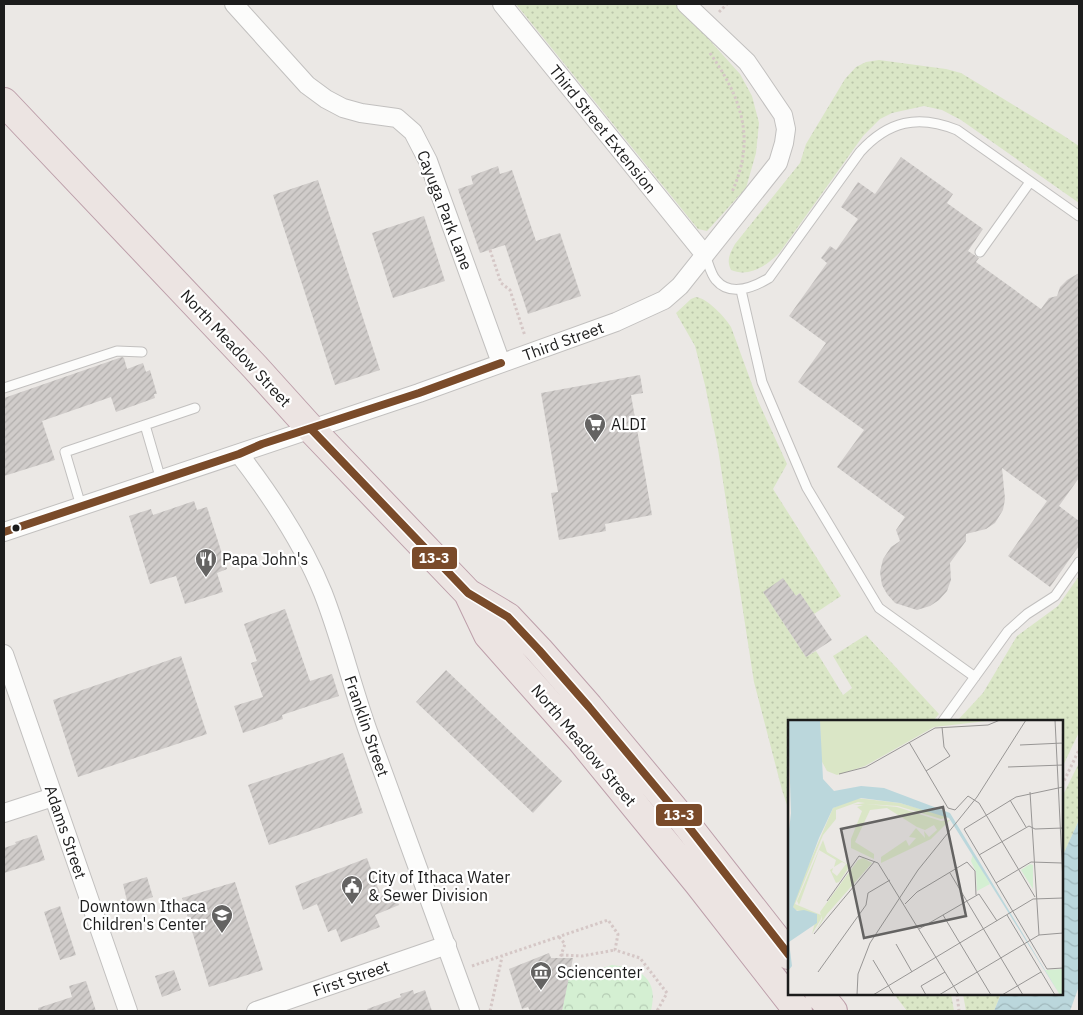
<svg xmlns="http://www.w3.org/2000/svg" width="1083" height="1015" viewBox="0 0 1083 1015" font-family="'IBM Plex Sans',sans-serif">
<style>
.grass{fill:url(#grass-dots)}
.park{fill:url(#park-crowns)}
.water{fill:url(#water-waves)}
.building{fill:url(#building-hatch)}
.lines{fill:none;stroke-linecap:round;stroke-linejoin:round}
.service-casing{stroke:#c2c0bf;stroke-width:11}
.minor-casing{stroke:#c2c0bf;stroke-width:20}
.trunk-casing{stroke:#bd9faa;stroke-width:30}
.path{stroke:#d5c7c6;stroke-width:3;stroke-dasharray:2.5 2.5;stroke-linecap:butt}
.service{stroke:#fcfcfb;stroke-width:9}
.minor{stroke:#fcfcfb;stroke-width:18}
.trunk{stroke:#ece4e2;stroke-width:28}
.bus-1-casing{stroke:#fff;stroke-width:11}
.bus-1{stroke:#7a4b2a;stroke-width:8}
.bus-dot{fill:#1c1c1c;stroke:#fff;stroke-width:2}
.labels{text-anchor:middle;stroke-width:4.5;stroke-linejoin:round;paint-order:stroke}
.street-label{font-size:16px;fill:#1c1c1c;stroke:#fff}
.poi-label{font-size:16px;fill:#1c1c1c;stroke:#fff;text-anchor:start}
.inset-road{fill:none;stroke:#989695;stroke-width:1}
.view{fill:#646362;fill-opacity:0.15;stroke:#646362;stroke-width:2.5}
.inset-edge{fill:none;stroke:#1c1c1c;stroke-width:2.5}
.line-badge{stroke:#fff;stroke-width:2}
.badge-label{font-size:14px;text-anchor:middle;font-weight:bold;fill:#fff}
</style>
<defs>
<pattern id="grass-dots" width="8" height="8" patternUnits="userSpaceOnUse" patternTransform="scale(1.25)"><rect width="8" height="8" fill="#dae6c6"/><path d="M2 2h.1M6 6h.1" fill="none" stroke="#bac5aa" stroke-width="1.8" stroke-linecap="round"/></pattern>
<pattern id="park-crowns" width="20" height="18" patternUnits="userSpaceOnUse" patternTransform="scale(1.25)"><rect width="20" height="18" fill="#d4efd2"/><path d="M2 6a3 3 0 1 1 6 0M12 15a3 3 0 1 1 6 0" fill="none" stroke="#b5ccb4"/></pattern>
<pattern id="water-waves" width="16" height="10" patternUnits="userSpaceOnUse" patternTransform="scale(1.25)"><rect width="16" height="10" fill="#bbd7dc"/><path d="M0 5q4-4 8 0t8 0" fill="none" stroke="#a0b8bc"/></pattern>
<pattern id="building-hatch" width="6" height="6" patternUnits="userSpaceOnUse" patternTransform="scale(1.25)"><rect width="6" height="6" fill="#d0ccca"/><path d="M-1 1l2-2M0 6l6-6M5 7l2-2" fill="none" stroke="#b2afad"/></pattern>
</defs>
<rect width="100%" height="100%" fill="#ebe8e5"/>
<!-- grass -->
<path class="grass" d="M516,4H677L740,74L752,96L759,123L756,153L746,188L707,231L698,229Z
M879,60L946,69L961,73L1061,134L1079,146V203L961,120L942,110L924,106L892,113L880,119L863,136L780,252C768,265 749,278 731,270C726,260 730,253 735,244L800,163L806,144L845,79L856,67L866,62Z
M696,297C707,298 726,318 731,327L758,401L787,464L773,489L841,596L814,614L800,593L775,610L806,657L816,651L843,695L852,688L833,656L866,635L939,714L933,721H789V811L782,790L754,682L718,449L705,385L695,346L676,313L691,299Z
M1079,576V732L1062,768V721H957L983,693L1017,636L1058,606Z
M1079,763V820L1062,857V797Z
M894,994H951L954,1011H907Z
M963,994H1001L994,1011H966Z"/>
<!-- park -->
<path class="park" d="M612,965C641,968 659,979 651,1011H562L569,975H571L572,969L587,973Z"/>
<!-- water -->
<path class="water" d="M1079,820V986L1070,1011H994L1001,994H1062V857Z"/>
<!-- building -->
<path class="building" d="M901,157L953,194L947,203L983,229L968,251L979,258L976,262L1041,309L1049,298L1057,296L1060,287L1067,280L1079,273V478L1059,506L1079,521V546L1050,587L1008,556L1047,501L1002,468L1005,499L1003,510L995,523L986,529L966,534V541L950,563L951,580L947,591L939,600L930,606L917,610L895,603L887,594L882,585L880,572L883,559L891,547L900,541L896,530L905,517L837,467L864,430L798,382L826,343L789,316L827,263L821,258L830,246L836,250L858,219L841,207L858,182L875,194Z
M498,166L500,174L512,170L536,241L560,233L581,296L528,314L505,245L480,253L458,189L473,184L471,176Z
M318,180L380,370L335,385L273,195Z
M424,216L445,281L393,298L372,233Z
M122,357L124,358L127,369L143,363L146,372L150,370L157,394H154L155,398L116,412L111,397L42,421L55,460L4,476V398Z
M640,375L643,393L631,395L652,515L605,524L606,531L559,540L551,493L558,492L541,393Z
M194,501L197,510L207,507L227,569L217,573L223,592L185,604L176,576L150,584L129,516L151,509L153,515Z
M783,578L796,596L800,593L832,640L806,657L763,592Z
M285,609L310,681L332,674L339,696L282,715L283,719L243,733L234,706L263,697L251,663L257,661L244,624Z
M181,656L207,734L78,777L53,700Z
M446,670L562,781L533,813L416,702Z
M343,753L363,813L269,845L248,785Z
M37,835L45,860L4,873V848L16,844L15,842Z
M367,858L381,896L394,891L399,905L375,915L380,927L341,942L336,929L328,932L317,904L303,910L295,886Z
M147,877L153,897L128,905L123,884Z
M235,882L263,970L209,987L182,898Z
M60,906L76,955L60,960L44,912Z
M549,953L551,958H573L562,1011H530L528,1007L522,1009L509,969Z
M174,970L181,990L162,997L155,976Z
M86,981L96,1011H38V1008L72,997L69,986Z
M413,990L414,994L425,990L432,1011H368L367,1009L401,997L400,994Z"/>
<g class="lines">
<!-- service casing -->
<g class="service-casing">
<path id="service" d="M980,252L1030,182
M705,255C708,262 711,275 716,280C730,297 754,287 769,278L860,152C888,121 918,114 957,130L1079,216
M741,290L762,382L807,488L879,608L975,677
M4,388L117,351L142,352
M145,425L161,480
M81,506L65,452L195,408
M943,721L1008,631L1027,614L1055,596L1079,562"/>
</g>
<!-- minor casing -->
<g class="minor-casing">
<path id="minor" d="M234,4L307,85L326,99L343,108L361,113L397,118L413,132L428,161L501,363
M502,4L705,255
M239,454C272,497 303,543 323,593C341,639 352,687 369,734C402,826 437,918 470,1011
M4,532L419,393L616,322L664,300L680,286L778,163L784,143L786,129L783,115L747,62L686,4
M4,654L128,1011
M4,813L53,797
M256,1011L447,945"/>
</g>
<!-- trunk casing -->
<g class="trunk-casing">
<path id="trunk" d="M4,102L255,367L311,429L468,593L508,617L539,650L589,707L684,821L789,955
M468,593L488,635L581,740L698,883L798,1011
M819,994L833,1011"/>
</g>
<!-- path -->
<path class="path" d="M719,12L727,4
M710,53C742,99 756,139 732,192
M490,250L501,283L510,290L525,336
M1062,785L1079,750
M559,937L565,944L560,958
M561,955L582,956L615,950
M472,966L608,920L618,934L615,950L640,958L667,993L657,1011
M957,994L959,1011
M490,1011L502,957"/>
<!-- service -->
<use href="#service" class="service"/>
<!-- minor -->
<use href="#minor" class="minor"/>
<!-- trunk -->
<use href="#trunk" class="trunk"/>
<!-- bus-1 casing -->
<g class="bus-1-casing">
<path id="bus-1" d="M311,429L468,593L508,617L539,650L589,707L684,821L789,955
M4,532L239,454L262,444L419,393L501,363"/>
</g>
<!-- bus-1 -->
<use href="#bus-1" class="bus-1"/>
</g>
<!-- icons -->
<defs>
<g id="supermarket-pin" transform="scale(1.125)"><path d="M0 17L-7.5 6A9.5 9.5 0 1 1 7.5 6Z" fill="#646362" stroke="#fff"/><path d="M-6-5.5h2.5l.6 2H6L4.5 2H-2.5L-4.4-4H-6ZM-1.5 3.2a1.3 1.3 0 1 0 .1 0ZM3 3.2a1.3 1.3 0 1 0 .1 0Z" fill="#fff"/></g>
<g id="restaurant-pin" transform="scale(1.125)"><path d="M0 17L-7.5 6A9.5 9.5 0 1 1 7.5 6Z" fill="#646362" stroke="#fff"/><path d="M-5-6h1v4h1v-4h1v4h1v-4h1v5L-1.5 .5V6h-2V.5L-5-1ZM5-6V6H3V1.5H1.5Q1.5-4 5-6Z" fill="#fff"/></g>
<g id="civic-pin" transform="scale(1.125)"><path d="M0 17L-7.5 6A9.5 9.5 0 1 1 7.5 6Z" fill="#646362" stroke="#fff"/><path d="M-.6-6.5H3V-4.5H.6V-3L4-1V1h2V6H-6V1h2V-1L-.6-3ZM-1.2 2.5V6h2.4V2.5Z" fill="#fff"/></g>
<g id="school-pin" transform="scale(1.125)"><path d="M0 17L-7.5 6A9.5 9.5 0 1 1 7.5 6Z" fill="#646362" stroke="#fff"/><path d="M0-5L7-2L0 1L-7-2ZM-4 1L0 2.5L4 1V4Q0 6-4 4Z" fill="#fff"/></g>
<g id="museum-pin" transform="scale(1.125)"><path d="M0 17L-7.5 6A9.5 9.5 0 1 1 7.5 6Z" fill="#646362" stroke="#fff"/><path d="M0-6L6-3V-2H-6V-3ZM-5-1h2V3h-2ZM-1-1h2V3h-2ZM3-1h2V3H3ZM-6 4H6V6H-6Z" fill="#fff"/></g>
</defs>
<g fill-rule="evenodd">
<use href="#supermarket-pin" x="595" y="424"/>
<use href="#restaurant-pin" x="206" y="559"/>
<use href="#civic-pin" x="352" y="886"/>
<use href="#school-pin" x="222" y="915"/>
<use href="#museum-pin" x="541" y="972"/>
</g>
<!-- markers -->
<circle class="bus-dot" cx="16" cy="528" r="4.5"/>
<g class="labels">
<!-- street labels -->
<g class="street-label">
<text transform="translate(603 129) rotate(51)" y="6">Third Street Extension</text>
<text transform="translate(445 210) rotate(69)" y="6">Cayuga Park Lane</text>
<text transform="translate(563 341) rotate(-20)" y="6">Third Street</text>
<text transform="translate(236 348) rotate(47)" y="6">North Meadow Street</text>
<text transform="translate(367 726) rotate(71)" y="6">Franklin Street</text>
<text transform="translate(584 745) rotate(50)" y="6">North Meadow Street</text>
<text transform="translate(66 832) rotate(71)" y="6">Adams Street</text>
<text transform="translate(351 978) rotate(-19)" y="6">First Street</text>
</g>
<!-- poi labels -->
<g class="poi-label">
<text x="611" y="430">ALDI</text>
<text x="222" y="565">Papa John's</text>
<text x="368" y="883">City of Ithaca Water<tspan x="368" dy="18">&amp; Sewer Division</tspan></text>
<text x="206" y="912" text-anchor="end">Downtown Ithaca<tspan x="206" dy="18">Children's Center</tspan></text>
<text x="557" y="978">Sciencenter</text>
</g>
</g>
<!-- overview -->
<g transform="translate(788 720)">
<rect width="275" height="275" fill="#ebe8e5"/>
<path d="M32,0H208L146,7L77,46L49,55L39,51L33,40ZM68,78L112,83L160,97L153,99L110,86L78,84L109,87L153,101L162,100L143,119L93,143V137L118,120L121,126L128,118L121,117L128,108L137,118L136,111L141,117L149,110L146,105L137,110L129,107L99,88L82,90L67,122L86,134V139L63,128V119L74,91L69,87L75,85H65L77,83L70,82L48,90V99L35,115L7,184L33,195V199L24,214L29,194L7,190L5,187L6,179L45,88ZM35,120L39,132L62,146L51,162L48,163L42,150L45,148L44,152L49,156L58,144L54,142L46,147L48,140L31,130L11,185L9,181ZM75,138L84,143L39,194L28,211L34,199L32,192L70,140Z" fill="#dae6c6"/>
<path d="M185,134L202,164L189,171L188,152L183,141ZM242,144L245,145V169L233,150ZM275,249V275H272L257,250Z" fill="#d4efd2"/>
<path d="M0,0H32L35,59L46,71L73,66L96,68L162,93L272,275L161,98L112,83L73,78L45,88L31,118L5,187L9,191L16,190L29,194V203L1,222L4,246L0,251V119L3,93Z" fill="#bbd7dc"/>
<path class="inset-road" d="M267,0L275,162M121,22L160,88L167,90L180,76L191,83L247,177M232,25L275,23M220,47L275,45M138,51L162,36L156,27L154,7M51,54L78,47L147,8L200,5L212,0M275,67L228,77L176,109L259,249L275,248M242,72L251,215M222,80L238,107M191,135L241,106L247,109L275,108M162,153L235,275M208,163L243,142L274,143M39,181L71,136L90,143L171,275M117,184L129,172L179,142L187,151L188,175M155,195L203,275M219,195L267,275M131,209L191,174L209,201M26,214L87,141M108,224L124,252M85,240L106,275M30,252L78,185L80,173L102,160M69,275L70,254L82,223L130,150L189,77L238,0M85,275L245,179L275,178M138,275L133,266L157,252M151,275L251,215L275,213M214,275L253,252"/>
<path class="view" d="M155,87L178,196L76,218L53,109Z"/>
<rect width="275" height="275" class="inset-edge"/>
</g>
<g class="line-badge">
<rect x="411" y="546" width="47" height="24" rx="5" fill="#7a4b2a"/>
<rect x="655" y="803" width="48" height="24" rx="5" fill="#7a4b2a"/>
</g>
<g class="badge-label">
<text x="434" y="563">13-3</text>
<text x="679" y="820">13-3</text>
</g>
<!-- border -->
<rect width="1083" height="1015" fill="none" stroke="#1c1c1c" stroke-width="10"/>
</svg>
